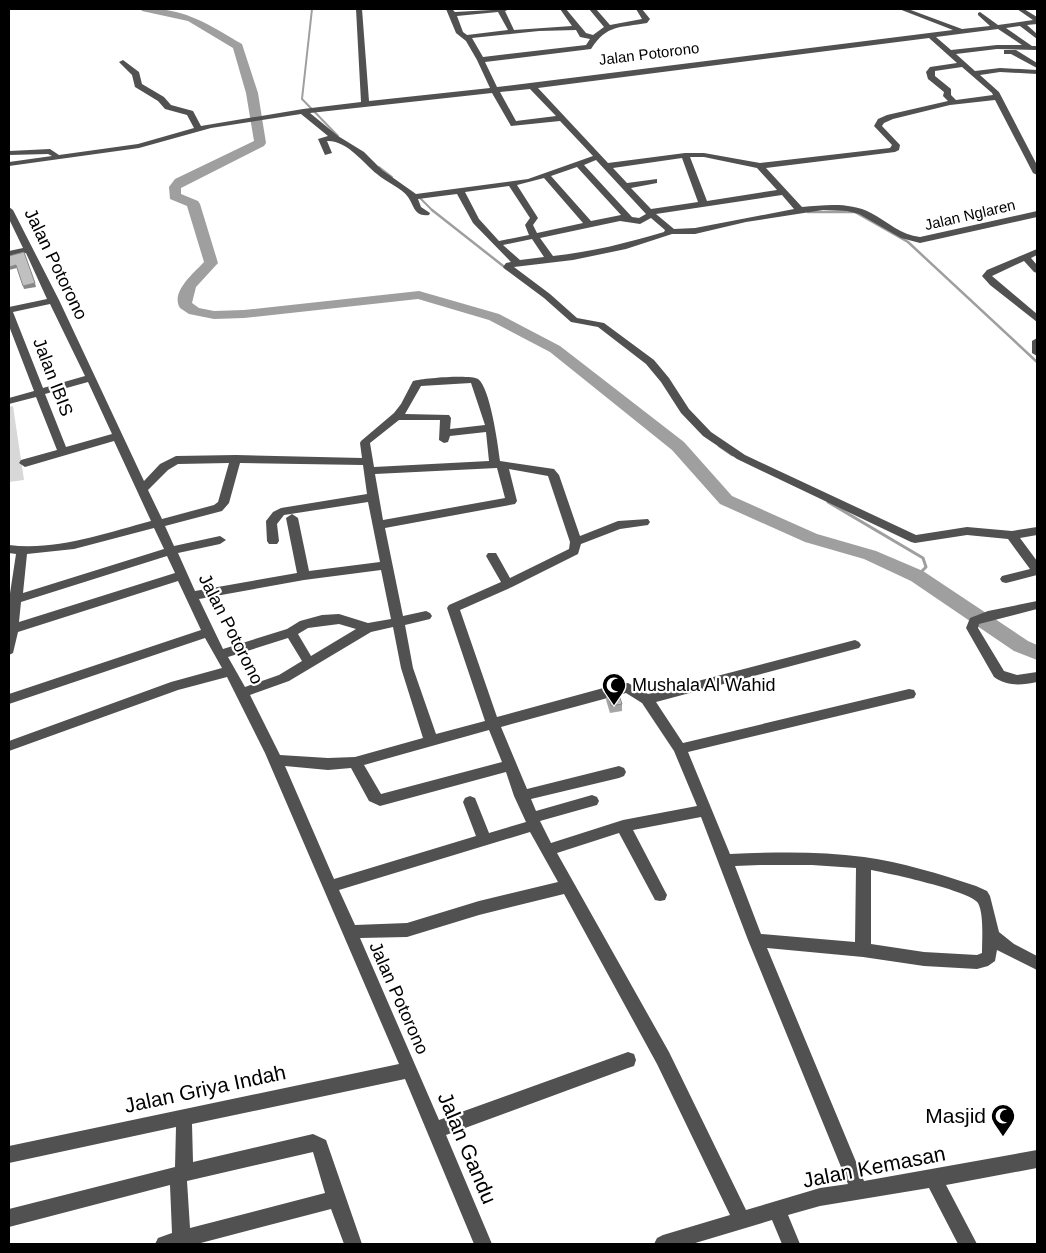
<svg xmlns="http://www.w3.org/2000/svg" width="1046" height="1253" viewBox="0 0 1046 1253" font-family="Arial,sans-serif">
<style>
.green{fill:#d8d8d8}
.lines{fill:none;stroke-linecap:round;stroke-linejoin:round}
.stream-far2{stroke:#9f9f9f;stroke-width:2}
.stream-far1{stroke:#9f9f9f;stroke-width:2.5}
.stream{stroke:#9f9f9f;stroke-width:3}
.river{fill:#9f9f9f;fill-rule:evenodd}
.minor{fill:#515151;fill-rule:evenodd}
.wall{fill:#a5a5a5}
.shaded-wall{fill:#868686}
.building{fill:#c0c0c0;stroke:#868686}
.labels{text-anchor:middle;stroke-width:4.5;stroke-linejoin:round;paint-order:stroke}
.far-street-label{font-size:15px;fill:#000;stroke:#fff}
.street-label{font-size:18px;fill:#000;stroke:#fff}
.poi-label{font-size:18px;fill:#000;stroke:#fff;text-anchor:start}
.near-street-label{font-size:21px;fill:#000;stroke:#fff}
.near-poi-label{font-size:21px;fill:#000;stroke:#fff;text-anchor:end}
</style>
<rect width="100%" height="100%" fill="#fff"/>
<!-- green -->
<path class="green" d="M13,406L24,480L9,482V407Z"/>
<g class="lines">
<!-- stream-far2 -->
<path class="stream-far2" d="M312,9L302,99L338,136
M379,167L392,177
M419,197L433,211"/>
<!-- stream-far1 -->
<path class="stream-far1" d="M432,210L507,269
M808,212H855L908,242L1037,362
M719,446L732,455"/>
<!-- stream -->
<path class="stream" d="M828,502L923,558L926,567L917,576"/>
<!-- river -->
<path class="river" d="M141,9C182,6 208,24 242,44L258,93L266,143L264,146L181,188V194L198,201L200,204L218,263L196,287L192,303L199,308L214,311L244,310L419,291L499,314L560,346L684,442L732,496L817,534L876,551L923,571L1028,641L1037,645V660L1014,651L911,581L864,559L805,542L720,504L672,450L550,352L489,320L418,299L244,318L214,319L189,314L180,308C170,292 194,273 204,262L187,206L170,199L169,187L175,179L254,141L246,93L233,48L188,21L142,11Z"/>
<!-- minor -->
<path class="minor" d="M356,9H362L369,101L490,88L477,60L466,41L456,33L446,9H452L455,12L510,9L505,11L514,30L572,26L560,9H566L586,33L593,35L604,27L589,9H596L610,25L642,19L636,9H642L650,19L647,23C620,28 607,24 591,49L485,62L497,87L953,30L899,9H908L962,29L990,26L978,15V13L980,12L998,25L1033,20L1017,9H1024L1037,17V24L1027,25L1037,34V39L1020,26L1006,28L1032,46H1037V50L997,49L956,54L975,71L1000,68L1037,70V74L1000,72L980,75L999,92L1037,165V175L1033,173L995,100L950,105L893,119L884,123L882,126L900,145L899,150L895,152L766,168L802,207C826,205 850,202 871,213C888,222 901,235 920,237L1037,211V217L920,243L901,238L859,214L847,211L823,210L746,222L695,234H672L626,249L573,260L514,267L550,294L577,318L604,323L654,360L669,378L689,409L711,432L745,455L916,535L967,527L1012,531L1037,527V535L1020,538L1037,561V575L1006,583L1002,582L1000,579L1002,576L1030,569L1008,539L967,535L915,543L911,542L737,459L703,436L681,413L661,382L646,364L598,327L571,322L544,298L505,269L503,267L506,263L511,262L473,223L457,194L418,199L421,207L430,213L429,215C414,217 414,205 408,197C402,188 386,182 377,174C363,163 347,140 327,141L332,153L325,155L318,139L328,136L301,114L211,128L139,148L9,166V162L52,156L48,154L9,155V151L50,149L59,155L138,144L194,128L187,115L165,109L158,101L135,87L132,75L119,62L123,60L139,72L142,84L164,97L171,105L193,111L201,126L303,109L361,102ZM498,12L508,30L467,35L463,32L457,16ZM998,29L1022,45H997L951,50L936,37ZM576,30L580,37L590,39L586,45L483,57L472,38L539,31ZM929,38L957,63L930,67L926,72L928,79L944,92L943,96L948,101L887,115L878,119L874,126L892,145L890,148L760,163L704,153H685L608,163L538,88ZM962,67L992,93L993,95L956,100L951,95V89L935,76V71ZM530,89L556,116L516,121L500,92ZM492,93L511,126L560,121L593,156L528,179L416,194L382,170L364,152L338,136L310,113ZM690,157H704L757,168L777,190L707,201ZM682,158L698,202L651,209L631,188L657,183V179L627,183L613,168ZM596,160L646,214L639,218L632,217L584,165ZM577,167L621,215L591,221L551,176ZM544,178L583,223L537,233L533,225L538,218L517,185ZM509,186L530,218L525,225L529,235L499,241L479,219L465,192ZM782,195L794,209L695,228L674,229L656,214ZM651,218L665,230L664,232C627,243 591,252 553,256L540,238L620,221L640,224ZM532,239L544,257L520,260L503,245Z
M1004,50H1016L1037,63V68L1011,54H1004Z
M9,207L13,210L59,300L144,481L160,464L176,456L236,455L362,458L360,443L361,441L394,413L401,404L413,381C423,378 471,374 478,379C490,387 498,445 500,461L554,469L559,475L580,536L618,521L648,519L650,522L648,525L620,529L581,544L578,554L512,587L460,610L497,717L618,684L628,683L648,694L855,640L859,642L861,645L859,648L656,702L683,743L909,689L914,690L916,694L914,698L909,699L688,752L730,854C775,852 820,851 864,857C902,862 939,874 976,886L987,891L990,896L999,932L1014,944L1037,956V970L997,950L995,961L988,966L977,969L924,966L863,957L767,948L864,1181L1037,1150V1168L946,1185L977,1244H958L929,1188L820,1206L788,1215L800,1244H782L772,1220L692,1244H654L657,1238L663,1235L730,1215L657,1064L564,894L479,915L407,937L360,938L439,1120L628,1052L634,1054L636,1060L634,1066L628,1068L446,1135L492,1244H474L405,1079L192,1124L193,1162L313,1134L326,1140L362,1244H344L331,1209L197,1244H155L158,1238L172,1233L170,1185L9,1227V1209L175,1167L176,1127L9,1163V1146L399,1064L265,753L227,677L178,690L9,751V741L171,682L222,668L205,638L9,704V694L201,630L178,581L18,632L13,653L9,655V600L16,554L9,553V545C56,551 106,533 151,521L114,441L25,467L19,463L21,460L57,450L36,397L9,404V398L34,391L9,326V307L47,299L26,253L9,257V251L23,248L9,219ZM50,304L85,376L43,388L13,312ZM88,382L112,434L66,447L45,394ZM471,383L485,425L450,429L451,418L449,415L405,414L421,386ZM399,420H440L439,440L444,443L448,442L450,436L486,432L489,461L374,467L370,443ZM229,463L218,502L214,505L162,519L148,490L168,470L178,464ZM240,463L363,465L367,494L281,508L273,512L266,521L267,541L269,544H277L279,541L277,524L284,515L368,502L380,562L309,571L298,518L292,514L286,518L297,573L195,591L178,553L220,544L226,540L220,536L174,546L165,526L222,511L229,503ZM497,468L505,498L383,520L375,474ZM509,469L548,476L570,542L569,549L510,578L496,553H488L486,556L501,582L449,605L447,608L485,721L436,734L413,668L405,625L430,619L432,616L430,613L426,611L403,616L385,528L515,504L517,501ZM154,528L164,549L23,593L27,554L74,549ZM167,556L175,573L19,622L21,602ZM381,570L391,619L368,623L339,614L322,615L300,621L287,629L223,649L199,599L304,580ZM339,624L356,629L311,656L298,634L308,628ZM393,627L401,668L423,738L355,757L328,758L280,755L250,695L289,681L371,632ZM288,638L302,661L279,675L245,687L228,657ZM626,693L642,703L674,751L697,806L623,820L551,843L540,821L597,805L599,801L597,797L592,795L536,811L531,799L619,778L624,776L626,772L624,768L619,766L527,789L501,727ZM489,730L502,762L381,794L364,765ZM285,766L328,770L351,768L369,801L380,806L506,772L514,796L526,822L489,833L475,798L470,796L465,798L463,802L476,836L334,879ZM701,817L748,940L848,1184L820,1188L746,1210L669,1052L557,853L619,833L655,900L660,901L665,900L667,895L633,830ZM530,832L558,882L479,901L407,923L355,925L339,890ZM760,865H812L856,868L855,942L761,934L735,866ZM871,870C888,873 971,891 978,903C984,914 982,939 982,953L977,955L924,952L871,944ZM313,1152L325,1193L190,1228L187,1181Z
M1037,249V255L1031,258L1037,265V273L1034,272L1024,261L992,276L1037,314V322L990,285L982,276L987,270Z
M1037,338V356L1032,353V341Z
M1037,601V609L979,624L978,628L1004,671L1017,675L1037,672V682C1022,685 1008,687 994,677L966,628L970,618L988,611Z"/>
</g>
<!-- wall -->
<path class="wall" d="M607,693L622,704V711L610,713L606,700Z"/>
<!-- shaded-wall -->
<path class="shaded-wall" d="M16,265L17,268L9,270V267Z
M35,283L36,287L24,289L23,286Z"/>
<!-- building -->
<path class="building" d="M24,252L35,283L23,286L16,265L9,267V256Z
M618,692L622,704L611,706L607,693Z"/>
<!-- icons -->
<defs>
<g id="mosque-pin" transform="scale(1.25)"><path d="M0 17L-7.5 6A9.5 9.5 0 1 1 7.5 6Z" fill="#000" stroke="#fff"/><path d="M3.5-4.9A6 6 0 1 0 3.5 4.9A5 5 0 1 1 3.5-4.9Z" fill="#fff"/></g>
</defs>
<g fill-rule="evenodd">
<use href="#mosque-pin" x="614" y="685"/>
<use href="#mosque-pin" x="1003" y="1116"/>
</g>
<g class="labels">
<!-- far-street labels -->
<g class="far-street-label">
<text transform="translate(649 54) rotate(-7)" y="5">Jalan Potorono</text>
<text transform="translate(970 215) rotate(-13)" y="5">Jalan Nglaren</text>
</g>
<!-- street labels -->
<g class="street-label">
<text transform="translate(56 264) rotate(64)" y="6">Jalan Potorono</text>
<text transform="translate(53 377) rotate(69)" y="6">Jalan IBIS</text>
<text transform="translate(231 629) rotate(63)" y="6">Jalan Potorono</text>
<text transform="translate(399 998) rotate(66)" y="6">Jalan Potorono</text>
</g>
<!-- poi labels -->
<g class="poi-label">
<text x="632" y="691">Mushala Al Wahid</text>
</g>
<!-- near-street labels -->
<g class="near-street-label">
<text transform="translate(205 1089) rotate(-12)" y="7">Jalan Griya Indah</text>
<text transform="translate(467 1148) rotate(67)" y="7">Jalan Gandu</text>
<text transform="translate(874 1167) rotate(-11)" y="7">Jalan Kemasan</text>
</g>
<!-- near-poi labels -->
<g class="near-poi-label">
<text x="986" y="1123">Masjid</text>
</g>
</g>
<!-- border -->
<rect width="1046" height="1253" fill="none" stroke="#000000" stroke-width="20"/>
</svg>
